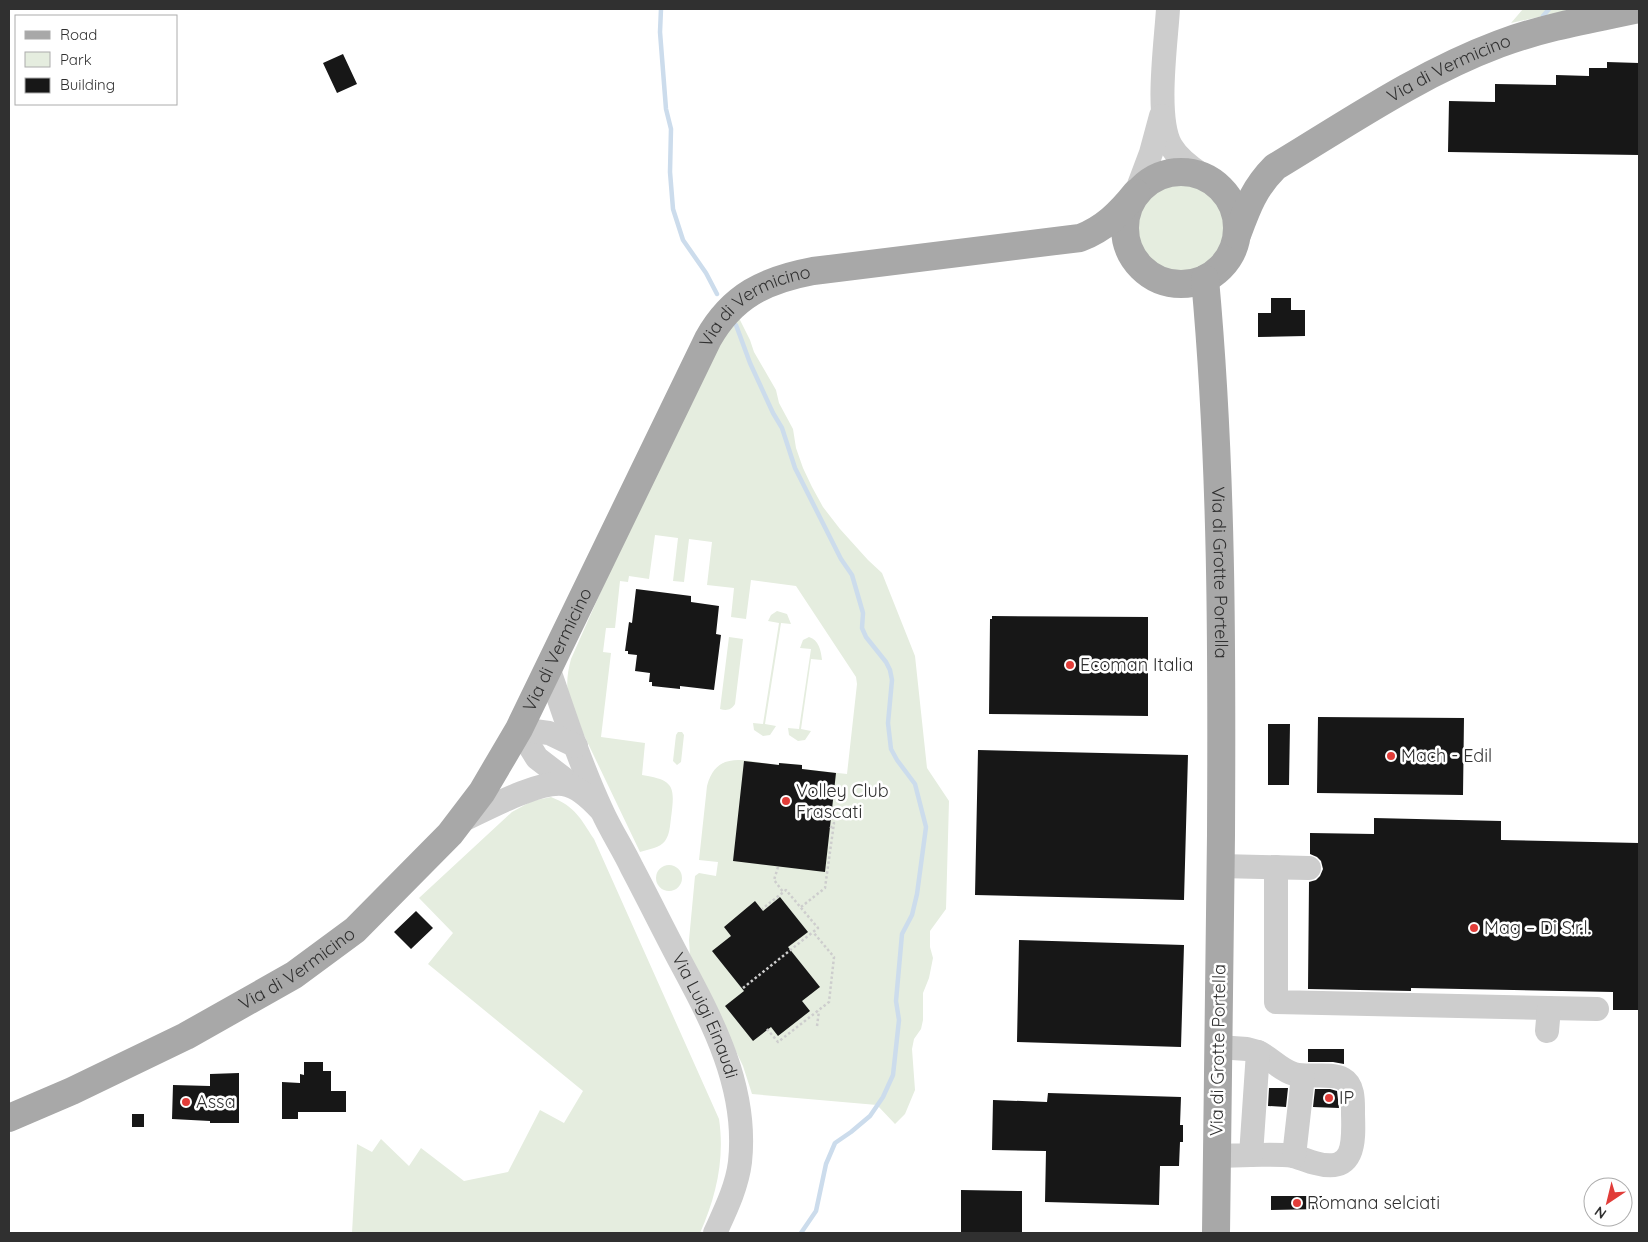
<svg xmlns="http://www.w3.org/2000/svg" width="1648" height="1242" viewBox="0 0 1648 1242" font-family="Quicksand,sans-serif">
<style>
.green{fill:#e5eddf}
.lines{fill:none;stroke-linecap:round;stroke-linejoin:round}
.stream{stroke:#ccdcec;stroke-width:4.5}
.building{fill:#171717}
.path{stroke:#cdcdcd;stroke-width:2.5;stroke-dasharray:2.5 2.5;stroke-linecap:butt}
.minor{stroke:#cdcdcd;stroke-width:24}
.major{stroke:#a8a8a8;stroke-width:28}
.poi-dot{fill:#e13d39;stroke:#fff;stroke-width:2}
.labels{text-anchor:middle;stroke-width:5;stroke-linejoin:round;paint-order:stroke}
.street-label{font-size:18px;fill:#303030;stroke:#fff}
.poi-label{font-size:18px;fill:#303030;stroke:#fff;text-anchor:start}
</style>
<rect width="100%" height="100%" fill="#fff"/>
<!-- green -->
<path class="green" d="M1523,9H1575L1511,23Z
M1132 228a46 46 0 1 1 92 0a46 46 0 1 1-92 0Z
M736,317L740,320L750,340L754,352L776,390L779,403L793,429L796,448L803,468L812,487L823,507L840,529L868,560L882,573L915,656L927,768L949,801L946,909L930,931V947L933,958L929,978L923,993V1020L921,1029L914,1039L912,1049L915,1090L905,1114L895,1124L877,1105L752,1094L743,1066L690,955L689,940L695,876L699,873L716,876L718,862L699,860L707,786C717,748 748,762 778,765L779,763L802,765V769L847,774L857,684L856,677L796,586L751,580L746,619L731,617L734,588L707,585L712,542L689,539L684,582L673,581L678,538L655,535L649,579L629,576L628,582L620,581L615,628H606L603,652L611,653L601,737L645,743L642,775C675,780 675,787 671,818C670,825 670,834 665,841C660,848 649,849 640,852L571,708C566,688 566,678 571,659L676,422Z
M777,611L787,614L791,624L781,623L765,724L776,726L770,735L763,736L754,730L753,723L763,724L779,623L768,621L771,615Z
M729,637L743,639L735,704C731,710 727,711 720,709Z
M809,637C819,640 821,651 822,660L811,659L801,729L811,731L805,740L798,741L789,735L788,728L799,729L811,649L800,648L803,640Z
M678,732H682L684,735L681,762L677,765L673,761L676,735Z
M551,797C576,807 580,818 594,839L719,1119C725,1159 716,1197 700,1233H352L357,1144L372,1152L381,1139L409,1166L421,1148L464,1181L508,1172L540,1110L564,1123L583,1091L428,964L453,933L419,898L512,812L532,801Z
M656 878a13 13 0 1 1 26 0a13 13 0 1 1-26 0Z"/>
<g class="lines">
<!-- stream -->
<path class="stream" d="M661,9L660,32L666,109L671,129L670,172L673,209L683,240L706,273L717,294
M1543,16L1549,9
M736,325L750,363L773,413L782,428L795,468L841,559L852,575L863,613L862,628L866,637L886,662L890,670L892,680L888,723L891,749L897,760L915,784L926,827L917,894L912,915L902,934L896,1001L899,1020L893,1075L883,1097L870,1116L851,1132L835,1143L826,1164L816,1211L801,1233"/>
</g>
<!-- building -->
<path class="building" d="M343,54L357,84L337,93L323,63Z
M1607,62L1639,63V155L1448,152L1449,101L1495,102V84L1556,85V75L1589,76V68H1607Z
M1271,298H1291V310H1305V336L1258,337V313H1271Z
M636,589L691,596V602L719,606L716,634L721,635L714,690L680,686V689L652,686V682H649L650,673L635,671L637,655L628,654V651H625L629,622L632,623Z
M992,616L1148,617V716L989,714L990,619H992Z
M1318,717L1464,718L1463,795L1317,793Z
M1268,724H1290L1289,785H1268Z
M978,750L1188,755L1184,900L975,895Z
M744,761L779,765V763L802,765V769L836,773L825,872L733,861Z
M1374,818L1501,821V840L1639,843V1010H1613V992L1411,988V991L1308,989L1309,882L1316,880L1320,876L1323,869L1321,861L1317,857L1310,854V833L1374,834Z
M780,897L808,932L788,947L820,987L802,1001L810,1011L778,1036L771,1027L753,1041L725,1006L744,991L712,951L731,936L724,927L755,901L763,911Z
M416,911L433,928L411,949L394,932Z
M1019,940L1184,945L1181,1047L1017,1042Z
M1308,1049H1344V1064L1333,1062H1308Z
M304,1062H323V1071H331V1091H346V1112H298V1119H282V1082L300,1083V1074L304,1075Z
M239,1073V1123H210V1121L172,1119L173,1085L210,1086V1074Z
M1269,1088H1288L1286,1107L1268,1106Z
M1315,1089H1330L1337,1091L1339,1108L1313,1107Z
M1048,1093L1181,1097L1180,1125H1183V1142H1180L1179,1166H1160L1159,1205L1045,1202L1046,1151L992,1150L993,1100L1047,1102Z
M132,1114H144V1127H132Z
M961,1190L1022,1191V1233H961Z
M1271,1196H1322V1209L1271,1210Z"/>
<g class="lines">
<!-- path -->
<path class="path" d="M778,867L774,880L783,892
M801,907L825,888L834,823L829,830
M743,988L818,928L786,890L762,909
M817,1026L819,1011
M767,1029L778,1042L829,1002L834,957L813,932"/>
<!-- minor -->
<g class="minor">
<path d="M1168,9C1166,43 1155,118 1171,146C1178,158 1190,167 1202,175"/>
<path d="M1136,193L1151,153L1161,116"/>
<path id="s1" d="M549,670C565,717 581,766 602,811C611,831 623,849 632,868C648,898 663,929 679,959C713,1022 748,1088 740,1162C737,1187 725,1211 715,1233"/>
<path d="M519,729L537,758L576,788"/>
<path d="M519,729L549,733L576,746"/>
<path d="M461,821C485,810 537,781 563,784C578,786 591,799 601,810"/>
<path d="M1220,866L1309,868"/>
<path d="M1276,867V1002L1597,1009"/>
<path d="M1547,1031L1549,1008"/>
<path d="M1251,1155C1265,1155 1280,1154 1293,1156C1301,1158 1308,1161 1315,1163C1355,1174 1354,1143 1353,1114C1353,1102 1354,1085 1343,1079C1331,1072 1308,1078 1294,1074C1280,1070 1271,1058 1258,1052"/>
<path d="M1217,1156L1251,1155L1258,1052L1247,1049L1218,1047"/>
<path d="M1294,1156L1303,1076"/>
</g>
<!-- major -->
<g class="major">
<circle cx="1181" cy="228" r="56"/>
<path id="s2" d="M1237,235C1247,208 1254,188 1275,167C1348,123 1419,74 1499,44C1544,27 1592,19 1639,9"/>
<path id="s3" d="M1205,279C1222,465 1222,648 1221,835C1219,968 1217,1101 1216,1233"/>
<path id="s4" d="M9,1118L72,1091L186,1036L294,975L355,930L450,834L482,792L519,729L708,339C732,296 765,280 813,271L1080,238C1104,229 1120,213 1136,193"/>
</g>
</g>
<!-- markers -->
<g class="poi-dot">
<circle cx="1070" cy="665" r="5"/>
<circle cx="1391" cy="756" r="5"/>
<circle cx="786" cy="801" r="5"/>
<circle cx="1474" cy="928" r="5"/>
<circle cx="1329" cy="1098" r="5"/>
<circle cx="186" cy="1102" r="5"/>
<circle cx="1297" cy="1203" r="5"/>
</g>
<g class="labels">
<!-- street labels -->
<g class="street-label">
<text dy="6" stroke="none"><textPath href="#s2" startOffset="279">Via di Vermicino</textPath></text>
<text dy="6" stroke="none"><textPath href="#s4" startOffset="1149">Via di Vermicino</textPath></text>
<text dy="6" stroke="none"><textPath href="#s3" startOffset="294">Via di Grotte Portella</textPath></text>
<text dy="6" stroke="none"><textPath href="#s4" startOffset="744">Via di Vermicino</textPath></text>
<text dy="6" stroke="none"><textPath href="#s4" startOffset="325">Via di Vermicino</textPath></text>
<text dy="6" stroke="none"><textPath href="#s1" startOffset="380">Via Luigi Einaudi</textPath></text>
<text transform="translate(1218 1050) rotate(-89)" y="6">Via di Grotte Portella</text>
</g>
<!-- poi labels -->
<g class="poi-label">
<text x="1080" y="671">Ecoman Italia</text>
<text x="1401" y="762">Mach - Edil</text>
<text x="796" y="797">Volley Club<tspan x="796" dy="21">Frascati</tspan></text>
<text x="1484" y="934">Mag – Di S.r.l.</text>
<text x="1339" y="1104">IP</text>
<text x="196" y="1108">Assa</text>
<text x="1307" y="1209">Romana selciati</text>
</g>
</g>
<!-- border -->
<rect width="1648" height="1242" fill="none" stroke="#303030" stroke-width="20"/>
<!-- legend -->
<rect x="15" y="15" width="162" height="90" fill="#ffffff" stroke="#acacac"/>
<rect x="25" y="31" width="25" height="8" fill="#a8a8a8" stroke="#acacac"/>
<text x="60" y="40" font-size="15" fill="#303030">Road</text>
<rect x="25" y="52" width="25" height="15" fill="#e5eddf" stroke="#acacac"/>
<text x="60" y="65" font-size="15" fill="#303030">Park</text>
<rect x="25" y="78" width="25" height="15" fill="#171717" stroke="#acacac"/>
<text x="60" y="90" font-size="15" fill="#303030">Building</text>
<!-- north arrow -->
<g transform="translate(1608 1202) rotate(215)"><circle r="24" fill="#ffffff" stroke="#acacac"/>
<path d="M0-4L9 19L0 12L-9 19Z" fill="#e13d39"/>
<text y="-8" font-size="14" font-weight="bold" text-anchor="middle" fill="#303030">N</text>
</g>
</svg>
